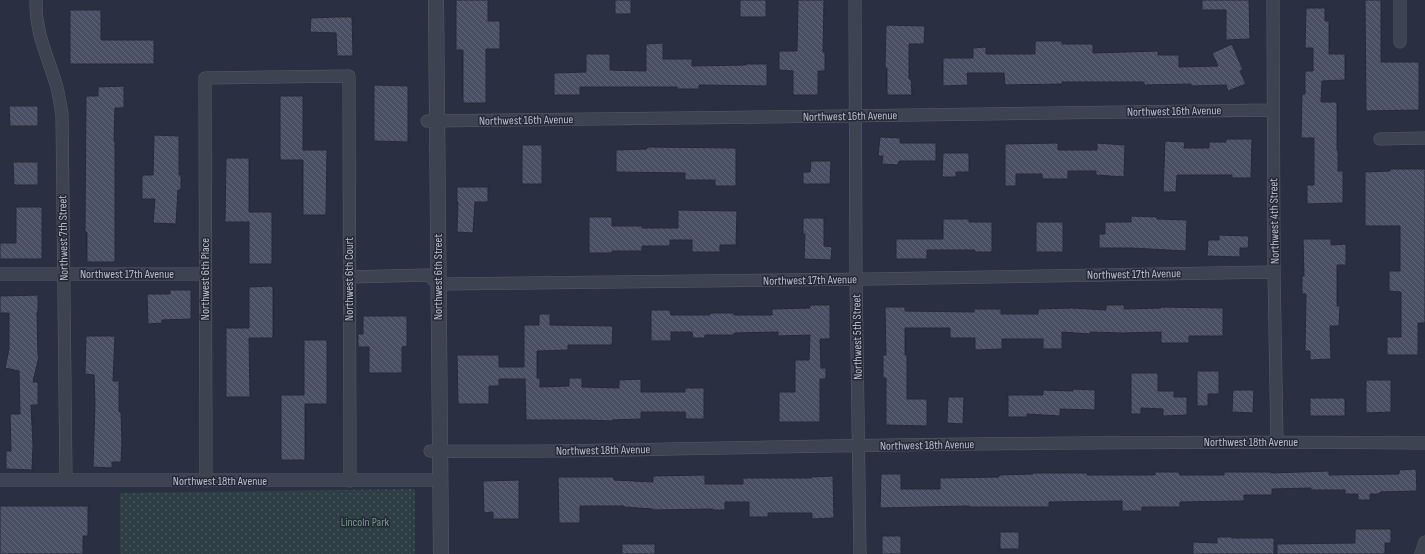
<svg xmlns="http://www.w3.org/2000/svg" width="1425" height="554" viewBox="0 0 1425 554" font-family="'Sofia Sans Condensed',sans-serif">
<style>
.grass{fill:url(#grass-dots)}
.building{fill:url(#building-back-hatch);stroke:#252a39}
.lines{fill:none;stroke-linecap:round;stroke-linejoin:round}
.minor-casing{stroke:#575b69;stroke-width:13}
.tertiary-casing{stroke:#575b69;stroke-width:16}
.minor{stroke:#3e4352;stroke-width:12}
.tertiary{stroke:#3e4352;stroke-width:15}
.labels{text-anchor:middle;stroke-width:3;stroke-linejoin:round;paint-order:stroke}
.street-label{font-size:12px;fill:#bcbfcc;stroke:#232837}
.park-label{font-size:12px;fill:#759a84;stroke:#232837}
</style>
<defs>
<pattern id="grass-dots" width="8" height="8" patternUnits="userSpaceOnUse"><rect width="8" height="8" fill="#2d3e44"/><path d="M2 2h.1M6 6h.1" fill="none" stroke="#4a585e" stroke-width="1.8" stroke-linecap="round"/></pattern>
<pattern id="building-back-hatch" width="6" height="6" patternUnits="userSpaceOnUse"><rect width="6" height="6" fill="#4a5063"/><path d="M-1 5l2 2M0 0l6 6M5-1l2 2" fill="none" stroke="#626778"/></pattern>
</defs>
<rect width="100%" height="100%" fill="#2a3042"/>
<!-- grass -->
<path class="grass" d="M415,489V554H120V493Z"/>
<!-- building -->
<path class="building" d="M456,0H488V21H500V49H486V103H463V50H456Z
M615,0H631V14H615Z
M740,0H766V17H740Z
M798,0H824L823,52H825V71H818V95H793V71L779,70V51H797Z
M1202,0H1249L1250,39L1226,40V10H1202Z
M1365,0H1381V62H1419V110L1366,111Z
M1306,8H1325V21H1329V54H1345V80L1322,81L1321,102H1337V150H1338V171H1343V203L1307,204V185H1314V138H1301L1302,94H1305V71H1313V48H1305Z
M70,10H101V40H154V64H70Z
M336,17H352L353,56H337L336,33L310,32L311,18Z
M886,25L925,26L924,44H909V79H911L912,95H887V68H885Z
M1035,41H1062V44H1093V53L1158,51V55H1179V67L1218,66L1212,53L1232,44L1243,70L1240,71L1246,84L1228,91L1226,85L1191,86V84L1144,85V82H1062V84L1005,85L1004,73H967L968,85L943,86V58H973V48L986,47V54H1035Z
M663,43V59H692V66L746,65V64H767V86L699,85V89H677V87H580V95H554V73L586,72V54H610V70L646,71V44Z
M374,85L408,86V142L374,141Z
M124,86V108H115L114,141H115V262H87V232H85L86,96H98V87Z
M280,96H303V150H327L326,215H303V160H280Z
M9,106H38V126H10Z
M154,135L179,136V175H181V190H178L176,224L153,223L155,199H142V175H153Z
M880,137L900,138V143H936V161H899L898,165L882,164L883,156H878Z
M1226,139H1252L1251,178H1232V175H1177L1176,192H1163L1165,141L1185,142L1184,148H1209V142H1226Z
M1058,143V150H1097V143L1125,145L1124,177L1096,175V171H1068V179H1042V174H1016V186H1005V144Z
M522,145H542V184H522Z
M647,147L736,148V186H715V180H685V173L616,172V150L647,149Z
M943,153H969V172H956V177H942Z
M226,158H249V212H272V264H249V222H225Z
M811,161H831L830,184H803V172H810Z
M13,162H38V185H14Z
M1390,169H1425V323H1418V355H1387V337H1401V292L1389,291V271H1400V226H1365V172L1390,171Z
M457,187H488V202H475L473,233L457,232L458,202H457Z
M16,207H42V259H0V243H16Z
M678,210L737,211L736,245H720V252H692V240H670V246H642V251H612V253H589V217H612V226H642V228H678Z
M1131,216L1157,217V219L1187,220L1186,251L1132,248H1099V234H1105V222H1131Z
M803,218H824V246L832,247L831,260L804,259L805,234H803Z
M943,219H969V222H992V252H975V250H927V259H896V239H943Z
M1036,222H1063V252H1036Z
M1219,235L1249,236L1248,248H1240V257L1207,256L1208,240H1219Z
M1303,239H1331V245L1346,244V265H1337V306H1340L1339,326H1330L1331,359L1310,360V351H1305L1306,294H1302V276H1304Z
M273,286V338H249L250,397H226V328H249V287Z
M170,290H191V319L162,320V323L148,324L147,294H170Z
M38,295V312H37L38,356H39L33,382H38V405H31L33,445L32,470L6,469V451H11L10,414H20L19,371L5,368L9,349V313H0V296Z
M810,305H830V339H820L821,368H826V379H820V422H779V392H795V360H809L810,335L778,336V332L734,333V335H705V338H693L692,332H671V341H651V310H670L671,315H710V313H734V315H772V309L810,308Z
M1106,305H1124V309L1161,308V307L1223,308V336H1189V343H1161V332L1123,333L1090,332V334L1062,332V349H1043V339H1002V349L975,350V338H950V328H905V355H907V399H927V426L886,425V378H883V355H886L885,307H905V311L974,312V309H1001V314H1038V309L1072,308L1106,310Z
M539,314H550V325L613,326L612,345H568V350L537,351V378H540V387L569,386V378H582V387L619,388V380L641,379V392H685V388H704V419H686L685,412H641V419L612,420V421L587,420H526L525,379H499V386H489V404H458L457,355H499V367H524V325H539Z
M363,316H407V346L402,347V373H369V347H358V334H363Z
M86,336H115L113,381H119V412H121L122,443L121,462H112V468L93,467L95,404L94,375L85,374Z
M304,340H327V404H305V460H281V395H304Z
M1197,371H1219V394H1208V406H1197Z
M1131,373H1158V391H1174V397H1187V415L1163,416V409L1141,408V414H1131Z
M1366,380H1391V412L1366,413Z
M1073,389L1095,390V410L1060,409V416L1027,414V417H1008V395H1043V390L1073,391Z
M1233,390H1254L1253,413L1232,412Z
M948,397H964L963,424L947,423Z
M1310,398H1345V416H1310Z
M1416,469L1417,491L1380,492V494H1370V500H1358V494H1345V490H1311V488L1272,489V495H1244V501L1180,502V507H1142V511H1122V501L1049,502V507H969V506L880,508L881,474H901V489H940V478L999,477V475L1033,474V473H1087V475H1155V472H1179L1180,475H1224V472H1271V473L1329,471V475L1399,474V470Z
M705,475V484H743V478H811V477L833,476L834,518L812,519V513H768V517H749V502H725V510H713V509L653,510V509L624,507V506H580V523H559L558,477H614V480L653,482V476Z
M519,480V519H493V512L484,513L483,481Z
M0,506H88V536H83V554H0Z
M1355,529H1391V543H1385V554H1277V544L1355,543Z
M1000,532H1019V549H1000Z
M882,536H901V554H882Z
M1217,537H1232V538H1274V554H1193V542L1217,543Z
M622,544H655V554H622Z"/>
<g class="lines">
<!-- minor casing -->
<g class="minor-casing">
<path id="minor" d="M36,0C35,33 47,54 56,84C59,94 60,104 62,114L66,479
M855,0L856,279L860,554
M1273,0L1274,272L1277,442
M1400,42V0
M427,121L845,116L1273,110
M1380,139L1425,138
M0,274H205
M349,277L428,275L438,284L870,279L1274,272
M430,451C563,453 697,448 830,446C1028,443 1227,441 1425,443
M0,480H440
M206,481L205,78L349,76L350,481
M1421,554L1425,542"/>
</g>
<!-- tertiary casing -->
<g class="tertiary-casing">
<path id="tertiary" d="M436,0L441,554"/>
</g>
<!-- minor -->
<use href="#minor" class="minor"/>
<!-- tertiary -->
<use href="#tertiary" class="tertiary"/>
</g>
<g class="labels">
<!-- street labels -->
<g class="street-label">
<text transform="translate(1174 111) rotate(-1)" y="4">Northwest 16th Avenue</text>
<text transform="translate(850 116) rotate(-1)" y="4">Northwest 16th Avenue</text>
<text transform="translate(526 120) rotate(-1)" y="4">Northwest 16th Avenue</text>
<text transform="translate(1274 221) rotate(-91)" y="4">Northwest 4th Street</text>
<text transform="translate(63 238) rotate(-91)" y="4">Northwest 7th Street</text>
<text x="127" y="278">Northwest 17th Avenue</text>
<text transform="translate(1134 274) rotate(-1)" y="4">Northwest 17th Avenue</text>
<text transform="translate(438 277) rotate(-90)" y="4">Northwest 6th Street</text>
<text transform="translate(205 279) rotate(-90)" y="4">Northwest 6th Place</text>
<text transform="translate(349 279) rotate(-90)" y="4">Northwest 6th Court</text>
<text transform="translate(810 280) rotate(-1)" y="4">Northwest 17th Avenue</text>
<text transform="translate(857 337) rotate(-91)" y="4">Northwest 5th Street</text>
<text x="1251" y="446">Northwest 18th Avenue</text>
<text transform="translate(927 445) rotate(-1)" y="4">Northwest 18th Avenue</text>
<text transform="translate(603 450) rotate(-1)" y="4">Northwest 18th Avenue</text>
<text x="220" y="485">Northwest 18th Avenue</text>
</g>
<!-- park labels -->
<g class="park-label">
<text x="365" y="526">Lincoln Park</text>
</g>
</g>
</svg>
